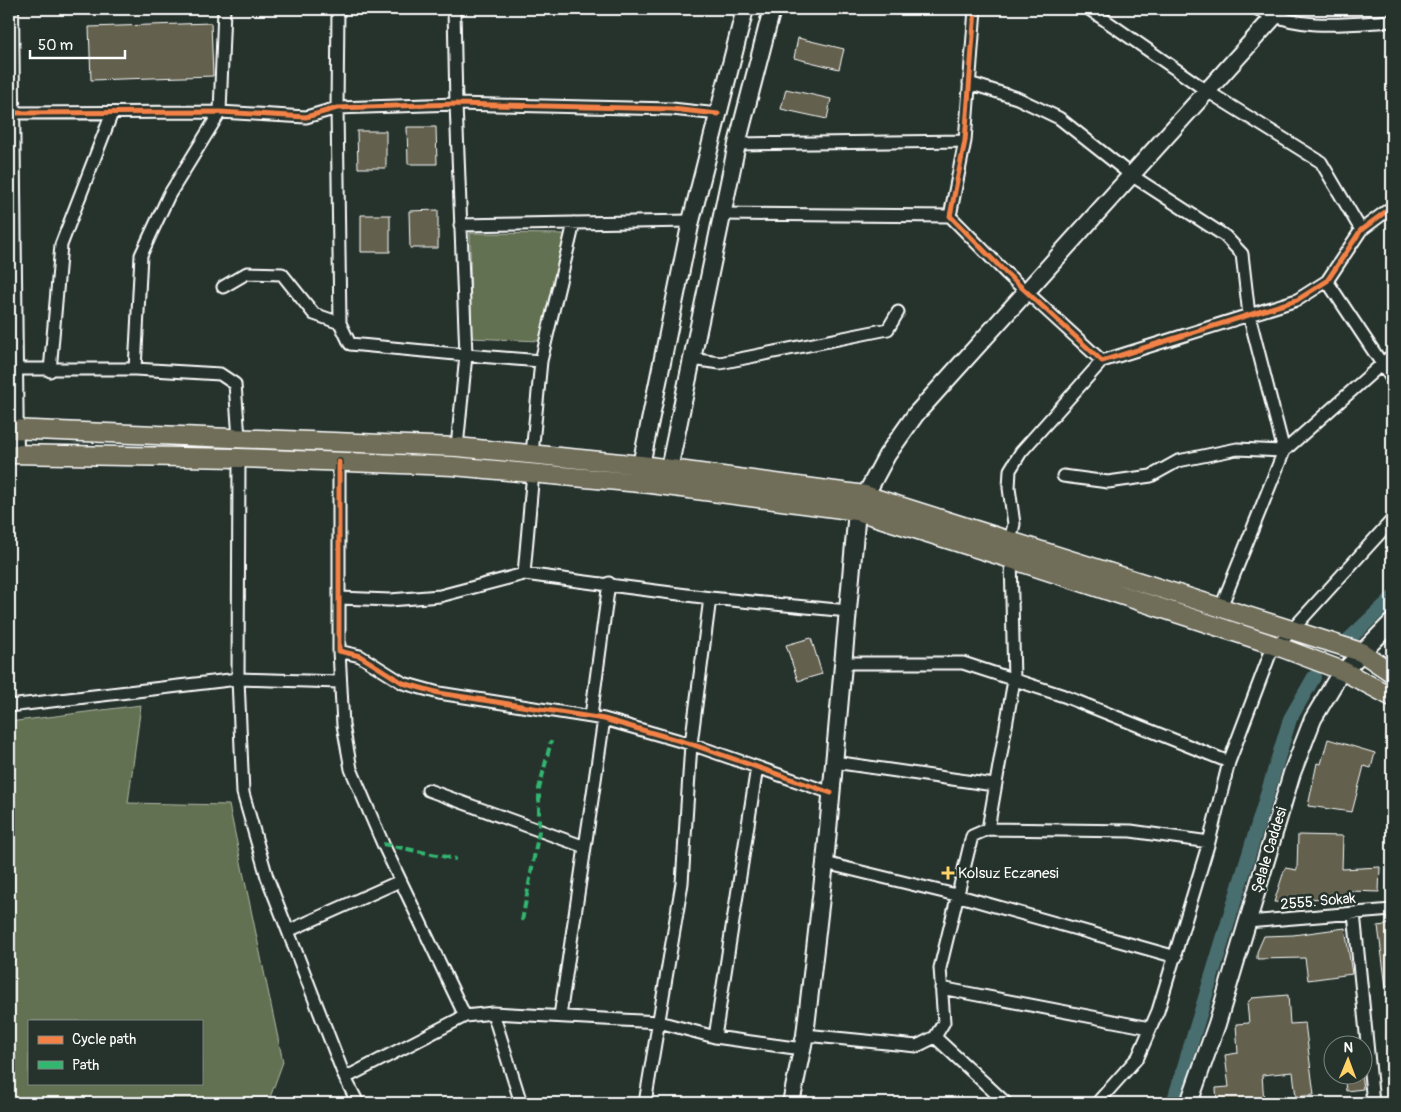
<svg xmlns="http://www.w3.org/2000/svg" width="1401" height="1112" viewBox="0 0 1401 1112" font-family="Pangolin,sans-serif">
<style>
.green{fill:#647152;stroke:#b2b8a8;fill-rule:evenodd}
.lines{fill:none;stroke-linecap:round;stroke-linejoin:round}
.canal{stroke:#4a6e6f;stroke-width:14}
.building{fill:#63614d;stroke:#fff}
.street-casing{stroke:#fff;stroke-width:15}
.secondary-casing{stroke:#fff;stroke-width:20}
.primary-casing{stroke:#fff;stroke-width:21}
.street{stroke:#26332d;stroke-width:11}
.secondary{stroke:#26332d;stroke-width:16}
.primary{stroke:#706e59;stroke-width:18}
.quiet{stroke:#33b770;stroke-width:4;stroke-dasharray:8 4;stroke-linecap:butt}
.cycleway-casing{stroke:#26332d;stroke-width:8}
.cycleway{stroke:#f48246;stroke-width:5}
.poi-dot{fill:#ffd166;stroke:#26332d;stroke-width:2}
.labels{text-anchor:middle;stroke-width:5;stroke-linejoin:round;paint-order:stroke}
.street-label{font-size:15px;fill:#fff;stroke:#26332d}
.poi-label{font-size:15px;fill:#fff;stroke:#26332d;text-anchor:start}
</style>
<rect width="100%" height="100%" fill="#26332d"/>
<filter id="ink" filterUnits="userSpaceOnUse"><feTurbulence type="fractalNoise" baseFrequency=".02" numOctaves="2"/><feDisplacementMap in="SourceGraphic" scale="10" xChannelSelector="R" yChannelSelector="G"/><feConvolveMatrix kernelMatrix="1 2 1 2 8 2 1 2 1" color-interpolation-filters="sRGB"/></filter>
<g filter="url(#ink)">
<!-- green -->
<path class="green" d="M470,233L566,234L539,341L471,338Z
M141,705L128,803L229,805L283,1062L268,1103H9V722ZM29,1021H201V1083H29Z"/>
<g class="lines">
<!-- canal -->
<path class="canal" d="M1348,640L1392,598
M1173,1103L1290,719L1314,677"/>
</g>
<!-- building -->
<path class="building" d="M211,23L213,76L91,80L89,27Z
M798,38L844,49L839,69L794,58Z
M786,89L831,99L827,119L781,109Z
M407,127H436L437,164H408Z
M357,131H386V168H358Z
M438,210V248H410L409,211Z
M361,215H390V252H361Z
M811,638L822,674L798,681L786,645Z
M1328,739L1375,753L1371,768L1364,766L1352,812L1308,806L1317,763L1321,764Z
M1298,835L1343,836L1342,869L1380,867L1379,892L1351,891V898L1297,899L1296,903L1274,902L1285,868L1297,870Z
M1392,924V986L1386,987L1378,926Z
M1345,928L1352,974L1308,980L1305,958L1257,959V952L1264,936L1293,935Z
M1288,995L1290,1024L1305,1023L1314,1095L1296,1097L1293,1072L1262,1075L1264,1102L1217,1103L1216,1088L1229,1087L1225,1055L1238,1053L1236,1024L1249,1023L1247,1003L1252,998Z
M1344,1074H1361L1363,1089L1346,1091Z"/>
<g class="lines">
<!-- street casing -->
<g class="street-casing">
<path id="street" d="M338,9L337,108L340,323L350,344L466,355L457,447
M454,9L456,104L466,355L541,361
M975,9L965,141L950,216L1006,273L1102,361L1297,300L1327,281L1361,230L1392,207
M1089,9L1207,91L1321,162L1361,230
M1257,9C1303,31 1344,24 1392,21
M969,83L1017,98L1059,118L1131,175L1225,236L1242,254L1249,315L1284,451L1237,449L1178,461L1151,476L1108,482L1063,476
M11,113L220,112L306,117L337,108L456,104L672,109L718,114
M737,144L965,141
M722,214L950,216
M460,225L691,221
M1327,281L1392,379
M223,287L247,273L282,274L314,314L340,323
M691,359L720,363L888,329L898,312
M14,369H135L220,374L235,384L239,438
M135,369L141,255L169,195L220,112L224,9
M50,371L61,245L112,113
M532,454L541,361L574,223
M239,458L238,679L243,793L267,877L345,1078L358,1103
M339,462V651L360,656L403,683L439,693L604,719L691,744L831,793
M1010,541L1014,524L1009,488L1010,470L1021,452L1102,361
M524,574L533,472
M340,598L390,600L440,596L524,574L710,598L848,611
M1221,607L1284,451L1392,355
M339,651L343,725L351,769L383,844L465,1016
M843,663H963L1064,696L1229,762
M9,706L238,679L339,682
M591,716L609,583
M834,762L994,785
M428,790L585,847
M988,829L1131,831L1209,842
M825,863L956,895L1176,957
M1354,913L1373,1103
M1247,922L1392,910
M288,931L400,881
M941,988L1150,1028
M493,1013L521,1103
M560,1016L604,719
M805,1035L917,1046L935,1037L944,1022L940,968L972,836L988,829L1014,680L1011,559
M715,1037L757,767
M935,1037L1006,1103
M345,1078L465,1016L493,1013L659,1022L715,1037L802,1049
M645,1103L682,883L691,744L710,598
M1097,1103L1138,1057L1158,1011L1209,842L1229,762L1270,654L1392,520"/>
</g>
<!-- secondary casing -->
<g class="secondary-casing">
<path id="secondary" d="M10,9L15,454
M641,465L691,221L745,9
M669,469L737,144L772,9
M791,1103L805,1035L825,863L857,511L887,455L916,414L1281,9
M1189,1103L1217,1024L1292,773L1313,719L1338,677L1392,622"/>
</g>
<!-- primary casing -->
<g class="primary-casing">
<path id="primary" d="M9,429L457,447L641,465L865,495L1361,652L1392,673
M9,454L239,458L453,466L651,484L857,511L1011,559L1277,646L1343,671L1392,697"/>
</g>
<!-- street -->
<use href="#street" class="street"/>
<!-- secondary -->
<use href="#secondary" class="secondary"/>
<!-- primary -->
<use href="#primary" class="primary"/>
<!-- quiet -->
<path class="quiet" d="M383,844L456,859
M522,921L539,831V789L551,741"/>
<!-- cycleway casing -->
<g class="cycleway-casing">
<path id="cycleway" d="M975,9L965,141L950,216L1006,273L1102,361L1297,300L1327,281L1361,230L1392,207
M11,113L220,112L306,117L337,108L456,104L672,109L718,114
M339,462V651L360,656L403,683L439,693L604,719L691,744L831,793"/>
</g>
<!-- cycleway -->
<use href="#cycleway" class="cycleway"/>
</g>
</g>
<!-- markers -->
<path class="poi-dot" d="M945.5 865.5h5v5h5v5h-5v5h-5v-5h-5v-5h5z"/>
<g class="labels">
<!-- street labels -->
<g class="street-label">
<text transform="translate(1269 850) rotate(-73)" y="5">Şelale Caddesi</text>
<text transform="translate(1318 901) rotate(-5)" y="5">2555. Sokak</text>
</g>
<!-- poi labels -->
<g class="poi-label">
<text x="958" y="878">Kolsuz Eczanesi</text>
</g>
</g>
<!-- margin -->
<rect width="1401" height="1112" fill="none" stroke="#26332d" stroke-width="30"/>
<rect x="15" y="15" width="1371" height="1082" fill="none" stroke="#fff" stroke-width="2" filter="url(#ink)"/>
<!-- legend -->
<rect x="28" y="1020" width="175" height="65" fill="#26332d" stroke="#7d8581"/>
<rect x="38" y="1036" width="25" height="8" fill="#f48246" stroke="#7d8581"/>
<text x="72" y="1044" font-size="15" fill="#ffffff">Cycle path</text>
<rect x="38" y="1061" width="25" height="8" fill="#33b770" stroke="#7d8581"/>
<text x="72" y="1070" font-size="15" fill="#ffffff">Path</text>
<!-- north arrow -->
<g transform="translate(1348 1060) rotate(1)"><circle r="24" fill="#26332d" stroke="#7d8581"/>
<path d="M0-4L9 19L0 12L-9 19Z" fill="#ffd166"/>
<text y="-8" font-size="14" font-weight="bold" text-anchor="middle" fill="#ffffff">N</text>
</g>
<!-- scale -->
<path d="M30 50v8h95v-8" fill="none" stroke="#ffffff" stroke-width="2.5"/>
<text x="38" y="50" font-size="15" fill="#ffffff" stroke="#26332d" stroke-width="4" paint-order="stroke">50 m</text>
</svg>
